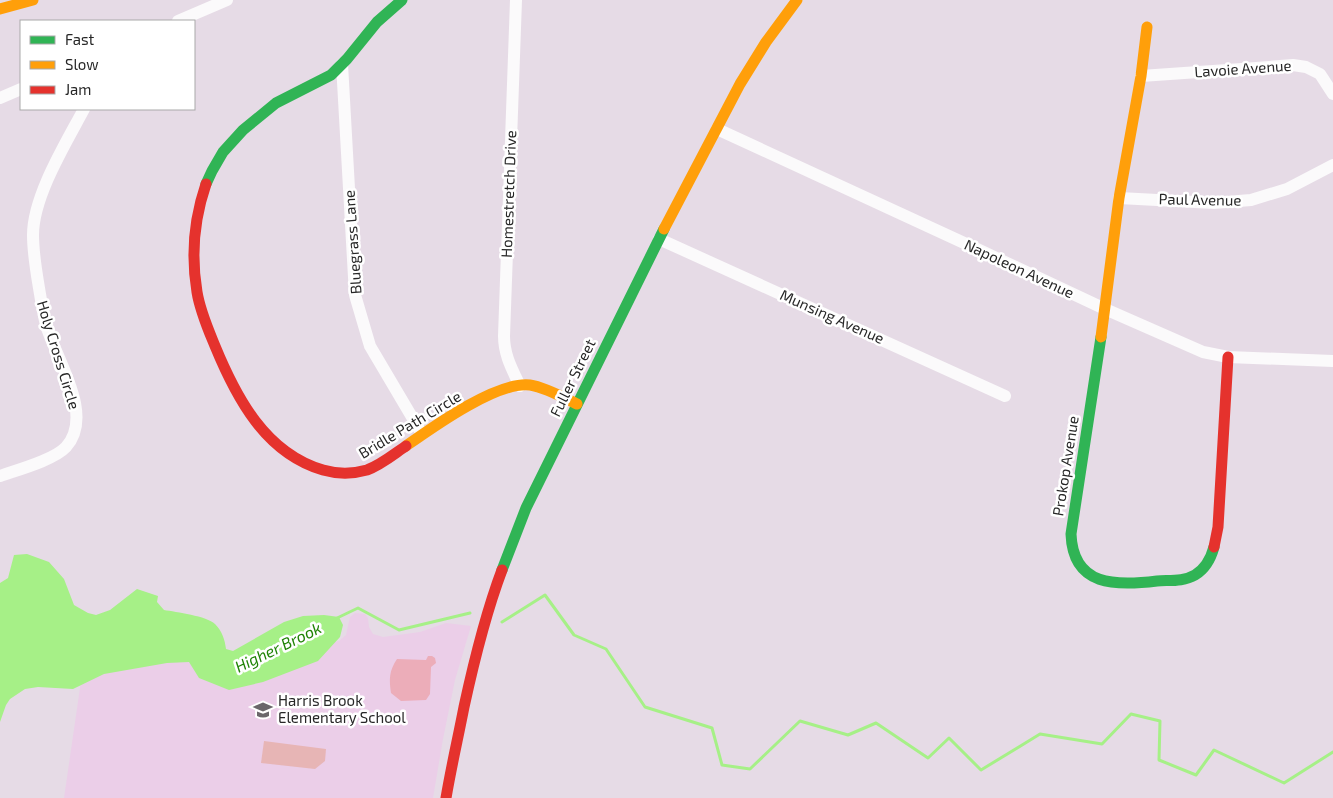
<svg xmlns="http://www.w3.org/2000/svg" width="1333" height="798" viewBox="0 0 1333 798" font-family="'Exo 2',sans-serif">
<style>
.education{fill:#ebcee8}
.green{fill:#e7b5b5}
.pitch{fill:#ecadb9}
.water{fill:#a6f087}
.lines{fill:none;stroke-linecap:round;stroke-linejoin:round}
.stream{stroke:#a6f087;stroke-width:3}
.street{stroke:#fbfafb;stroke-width:12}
.fast{stroke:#30b455;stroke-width:11}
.slow{stroke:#ff9f0a;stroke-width:11}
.jam{stroke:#e5322d;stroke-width:11}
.labels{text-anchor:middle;stroke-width:5;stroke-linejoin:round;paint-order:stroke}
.street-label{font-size:15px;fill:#272727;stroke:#fff}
.poi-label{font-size:15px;fill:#272727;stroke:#fff;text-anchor:start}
.water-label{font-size:16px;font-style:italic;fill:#1f8305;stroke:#fff}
</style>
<rect width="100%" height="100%" fill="#e6dbe6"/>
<!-- education -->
<path class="education" d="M355,613L365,614L368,618L369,627L373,634L383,637L420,632L446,623L471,626L455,680L443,739L433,798H64L81,681L97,675L179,652L203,675L328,643L339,641L346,635L350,617Z"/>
<!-- green -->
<path class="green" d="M264,741L326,749L325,761L315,769L261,763Z"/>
<!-- pitch -->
<path class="pitch" d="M428,656H432L435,658L436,663L431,667L430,694L426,700L401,701L391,693C389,679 389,671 397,659L426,660Z"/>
<!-- water -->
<path class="water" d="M27,554L49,562L64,579L74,605L88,613L96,615L110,610L137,589L158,596L157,602L164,610C176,612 207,616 215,624C222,631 225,640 226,649L233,651L284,622L303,616L324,615L339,617L343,625L340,637L318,661L263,682L229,690L199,678L189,662L167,663L104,674L73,689L38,687L25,689L10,699L6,705L0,722V583L8,578L14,555Z"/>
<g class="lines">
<!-- stream -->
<path class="stream" d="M335,619L358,608L399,630L470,613
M502,622L545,595L574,635L606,649L645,707L712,728L722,765L750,769L800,721L848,735L876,723L928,758L949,738L981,770L1040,734L1102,744L1131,714L1160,721L1159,760L1196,775L1214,750L1284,783L1333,752"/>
<!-- street -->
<path class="street" d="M516,0L504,336C504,355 512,369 520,386
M178,21L227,0
M342,64L355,295L370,346L422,434
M1141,76L1256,68L1293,65L1306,67L1320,74L1333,94
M0,98L21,89
M717,129L975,248L1105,309L1203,352L1228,357L1333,361
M1119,198L1214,203L1251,200L1287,189L1333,165
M659,239L1005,396
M0,476C17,470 54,460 66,447C95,415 56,359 46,325C43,313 41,300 39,288C36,270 33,253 33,235C33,196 66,143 84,109"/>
<!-- fast -->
<path class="fast" d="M206,184L212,171L223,152L243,130L276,103L331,75L347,59L377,22L402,0
M1101,337L1071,534C1073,587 1116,586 1157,581C1169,580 1183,582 1195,575C1205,569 1211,558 1214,547
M502,570L526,508L664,229"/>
<!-- slow -->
<path class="slow" d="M0,9L33,0
M664,229L740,84L766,42L797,0
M1101,337L1119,198L1141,76L1147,27
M406,446C433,427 497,381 530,385C544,387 565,398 577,404"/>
<!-- jam -->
<path class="jam" d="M206,184C194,219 191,256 197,292C200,311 208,329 215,346C236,397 265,453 323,470C337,474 353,474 367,470C381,465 394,454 406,446
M1214,547L1218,527L1228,357
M446,798C451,768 458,738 464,707C474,661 485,615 502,570"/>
</g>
<!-- icons -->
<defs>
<g id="school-bare" transform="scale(1.5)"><path d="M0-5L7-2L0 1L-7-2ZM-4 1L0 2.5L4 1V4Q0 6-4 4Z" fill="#6a666a" stroke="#fff" stroke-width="2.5" paint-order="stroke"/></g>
</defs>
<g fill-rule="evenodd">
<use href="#school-bare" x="263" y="710"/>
</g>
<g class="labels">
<!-- street labels -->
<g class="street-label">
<text transform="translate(1243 69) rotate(-4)" y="5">Lavoie Avenue</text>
<text transform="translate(509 194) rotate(-88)" y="5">Homestretch Drive</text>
<text transform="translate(1200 200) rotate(1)" y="5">Paul Avenue</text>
<text transform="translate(353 242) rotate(-94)" y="5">Bluegrass Lane</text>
<text transform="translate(1019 269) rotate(25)" y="5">Napoleon Avenue</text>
<text transform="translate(832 317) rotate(24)" y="5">Munsing Avenue</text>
<text transform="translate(58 355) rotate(73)" y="5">Holy Cross Circle</text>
<text transform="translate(573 378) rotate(-64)" y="5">Fuller Street</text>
<text transform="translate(410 425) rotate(-31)" y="5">Bridle Path Circle</text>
<text transform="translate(1066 466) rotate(-81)" y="5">Prokop Avenue</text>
</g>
<!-- poi labels -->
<g class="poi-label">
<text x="278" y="706">Harris Brook<tspan x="278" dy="17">Elementary School</tspan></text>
</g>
<!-- water labels -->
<g class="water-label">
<text transform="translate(278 647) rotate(-26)" y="6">Higher Brook</text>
</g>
</g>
<!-- legend -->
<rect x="20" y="20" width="175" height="90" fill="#ffffff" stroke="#a9a9a9"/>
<rect x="30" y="36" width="25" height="8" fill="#30b455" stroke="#a9a9a9"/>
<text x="65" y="45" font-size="15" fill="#272727">Fast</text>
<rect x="30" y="61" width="25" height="8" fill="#ff9f0a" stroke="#a9a9a9"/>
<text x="65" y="70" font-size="15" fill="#272727">Slow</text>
<rect x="30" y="86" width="25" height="8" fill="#e5322d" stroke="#a9a9a9"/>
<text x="65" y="95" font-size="15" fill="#272727">Jam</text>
</svg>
